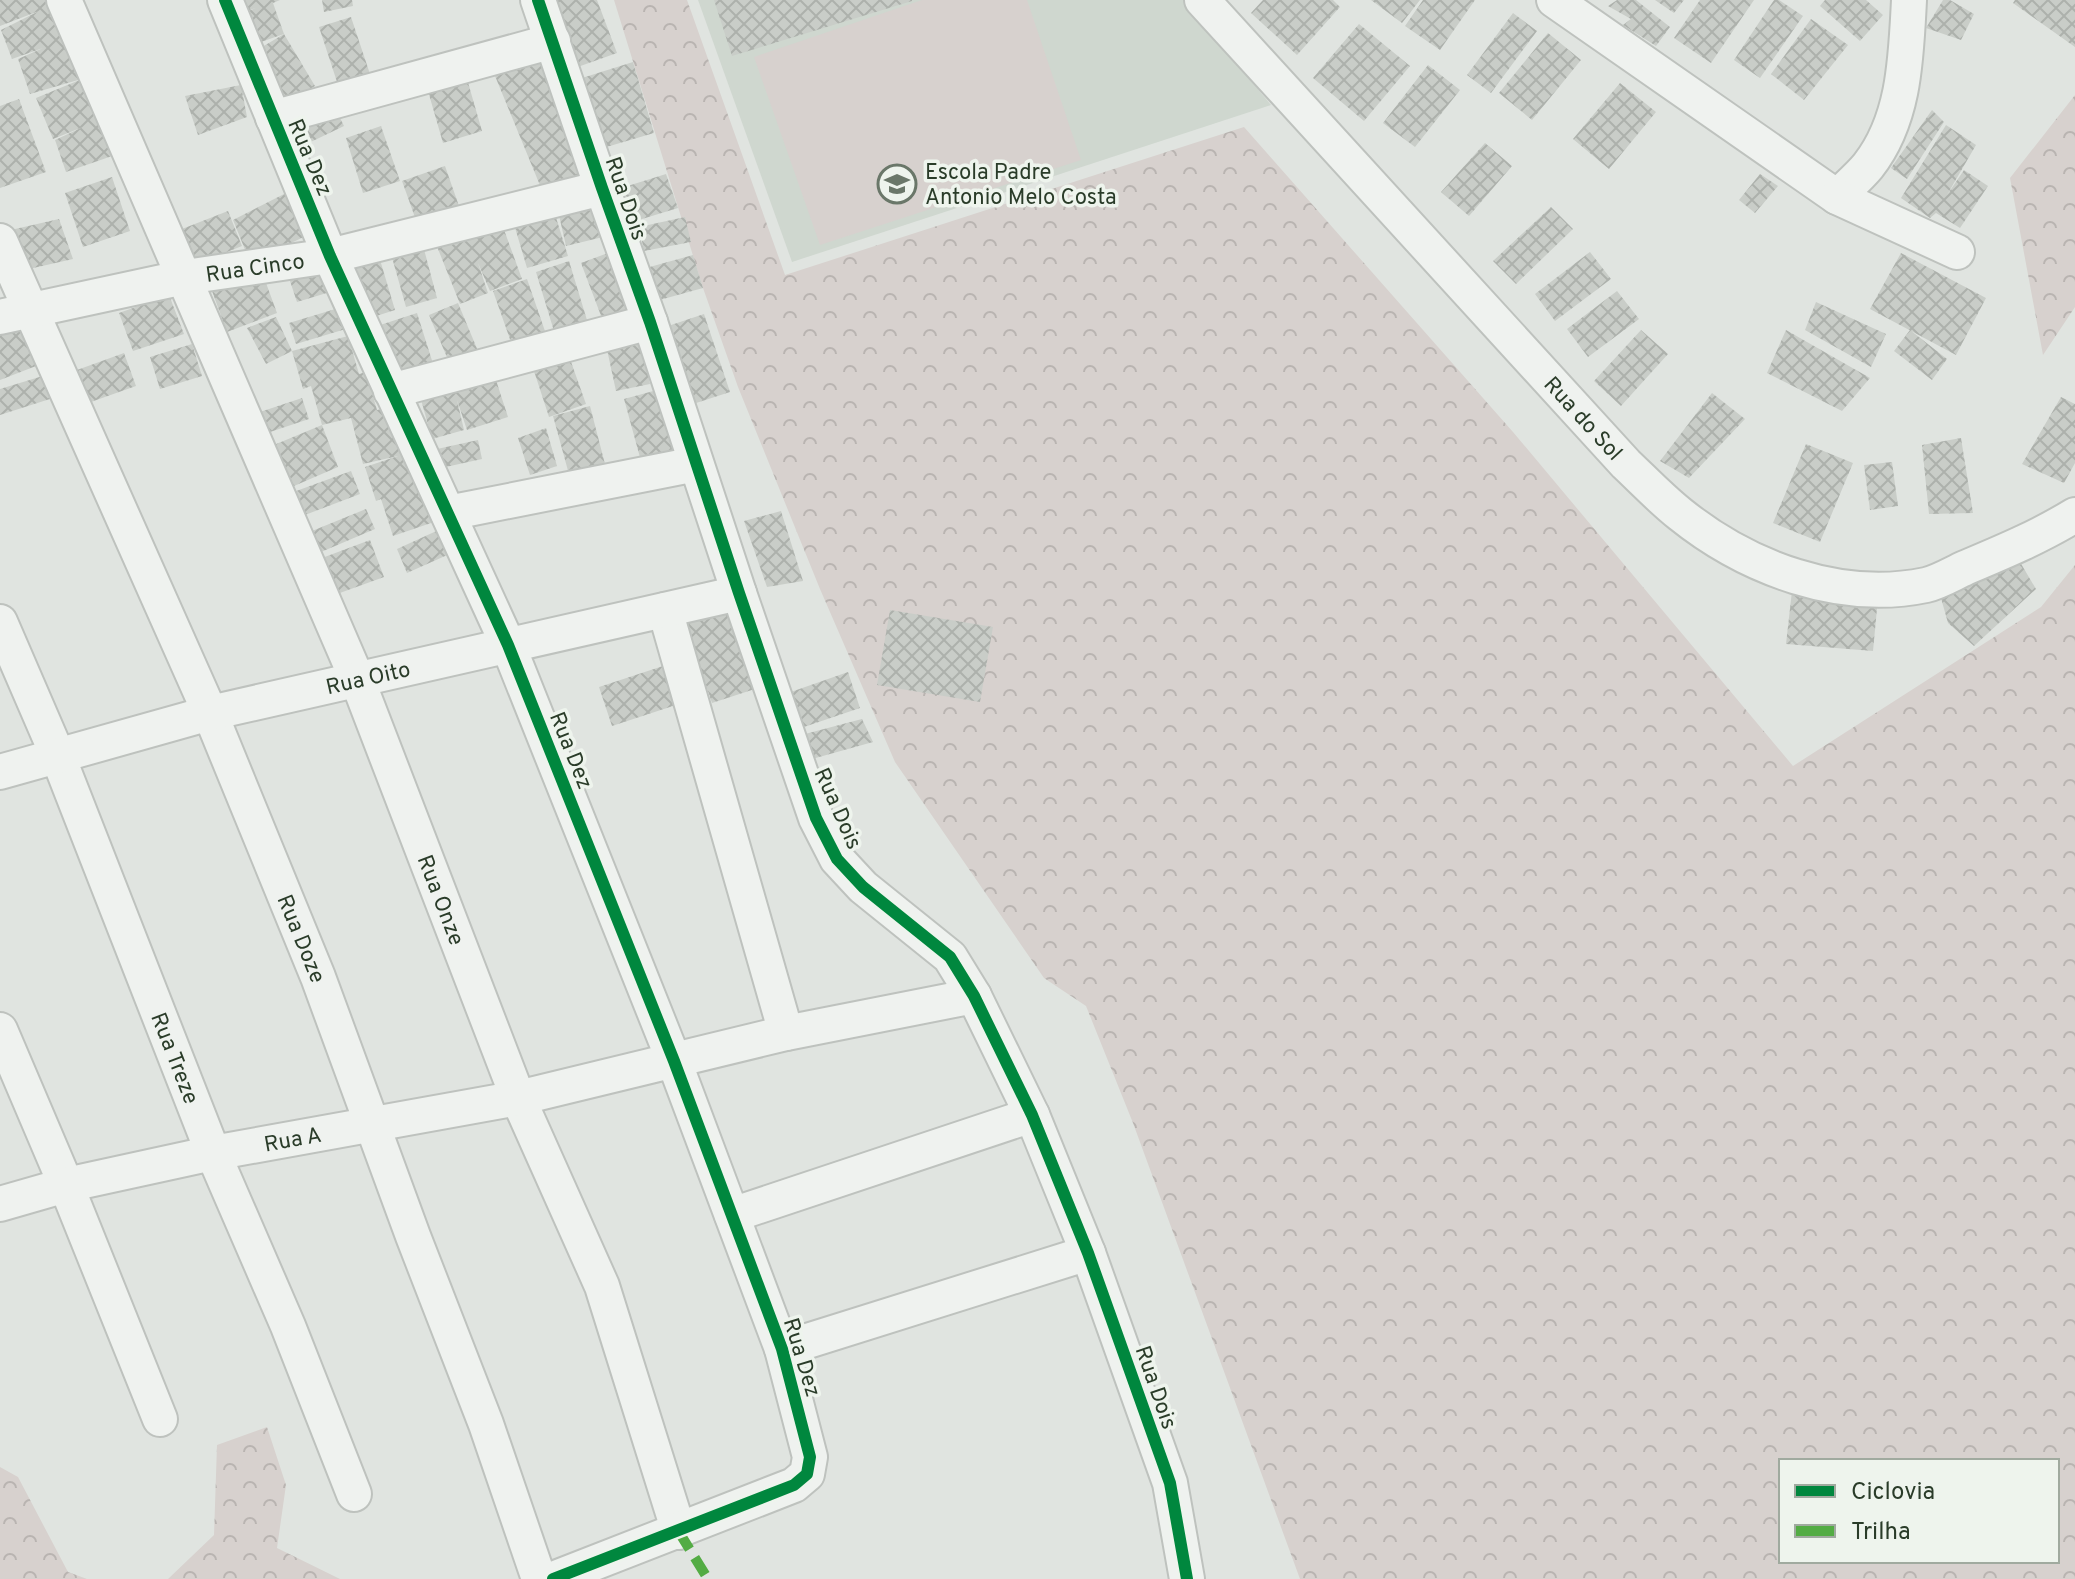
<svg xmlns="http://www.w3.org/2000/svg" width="2075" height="1579" viewBox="0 0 2075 1579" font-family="Overpass,sans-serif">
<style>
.built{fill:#cfd7cf}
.forest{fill:url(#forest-crowns);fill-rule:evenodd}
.pitch{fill:#d7d1ce}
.building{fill:url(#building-cross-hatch)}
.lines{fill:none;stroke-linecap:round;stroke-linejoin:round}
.street-casing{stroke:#bec2be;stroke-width:38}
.street{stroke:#eff2ef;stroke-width:34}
.quiet{stroke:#53ac44;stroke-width:10;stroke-dasharray:20 10;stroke-linecap:butt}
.cycleway-casing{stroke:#eef4ed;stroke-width:17}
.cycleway{stroke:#00873e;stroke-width:12}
.labels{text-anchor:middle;stroke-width:7;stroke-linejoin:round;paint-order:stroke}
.street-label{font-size:22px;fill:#2a3c29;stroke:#eef4ed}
.poi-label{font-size:22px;fill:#2a3c29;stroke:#eef4ed;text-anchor:start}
</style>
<defs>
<pattern id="forest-crowns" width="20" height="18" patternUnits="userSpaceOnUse" patternTransform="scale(2)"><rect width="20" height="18" fill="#d7d1ce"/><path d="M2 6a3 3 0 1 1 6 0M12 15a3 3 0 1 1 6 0" fill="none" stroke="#b9b4b1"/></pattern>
<pattern id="building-cross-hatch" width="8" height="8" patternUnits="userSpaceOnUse" patternTransform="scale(2)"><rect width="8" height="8" fill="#c9cdc8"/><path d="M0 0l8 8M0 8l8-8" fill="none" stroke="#adb1ac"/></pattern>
</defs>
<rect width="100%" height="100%" fill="#e0e4e0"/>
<!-- built -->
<path class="built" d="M698,0H1184L1271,105L792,262Z"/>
<!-- forest -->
<path class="forest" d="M614,0H687L785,275L1244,127L1513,432L1793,766L2041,607L2075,565V1579H1300L1133,1123L1086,1006L1044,978L895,762L820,589L738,387L703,288ZM1781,1461H2057V1561H1781Z
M2075,95V307L2043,355L2010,178Z
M267,1427L286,1485L277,1548L340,1579H168L214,1535L217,1445Z
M0,1467L18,1477L68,1572L87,1579H0Z"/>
<!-- pitch -->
<path class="pitch" d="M922,0H1027L1081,160L820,245L754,57Z"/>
<!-- building -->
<path class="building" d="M0,0H45L62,41L72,38L85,78L30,94L18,59L43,48L12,59L1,30L39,11L0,26Z
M238,0H280L273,3L284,34L255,44L243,13L256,8L243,12Z
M322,0H352L353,6L324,12Z
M546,0H597L617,53L572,69Z
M714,0H912V1L732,56Z
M1263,0H1333L1340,7L1297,55L1251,13Z
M1371,0H1420L1402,23Z
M1423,0H1475L1440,50L1405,26Z
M1617,0H1636L1670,27L1656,46L1623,25L1631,19L1608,6Z
M1655,0H1684L1674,13Z
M1700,0H1754L1711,63L1674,38Z
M1774,0H1779L1803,16L1760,78L1734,60Z
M1825,0H1866L1883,15L1860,41L1820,6Z
M1943,0H1950L1974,14L1961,40L1926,28Z
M2015,0H2075V47L2013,3Z
M1513,13L1537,31L1491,93L1467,75Z
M351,17L372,80L340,91L319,27Z
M1811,19L1848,45L1804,100L1771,74Z
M1359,24L1410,66L1364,121L1313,78Z
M1548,33L1581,60L1532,120L1499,93Z
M284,34L315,86L284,105L252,53Z
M540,53L591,183L546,200L493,71Z
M633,62L654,133L603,148L582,78Z
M1428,65L1460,90L1415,147L1383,123Z
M82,79L115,155L66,172L55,140L83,127L53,139L36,98Z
M467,79L482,131L443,143L428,91Z
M1620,83L1656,112L1609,169L1573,139Z
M241,85L247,117L198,135L185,96Z
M19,99L46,172L0,188V106Z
M335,108L344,126L292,151L283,132Z
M1932,110L1944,122L1907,179L1891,168Z
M1946,125L1976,145L1947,195L1964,170L1988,186L1960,228L1936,213L1930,218L1901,198Z
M381,126L400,181L363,193L346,138Z
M1485,143L1512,166L1469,216L1441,192Z
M445,166L460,209L417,223L402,181Z
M666,174L678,208L629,223L618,189Z
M1760,174L1778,186L1755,213L1739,200Z
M112,177L130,231L83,247L65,193Z
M286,193L306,236L250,262L233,220Z
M595,202L603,237L566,246L558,211Z
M1551,207L1573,229L1516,284L1493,261Z
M553,208L568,256L527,268L513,221Z
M228,211L242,246L197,264L182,229Z
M685,217L691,242L644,251L639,227Z
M59,219L73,259L20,271L2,232Z
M503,227L522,279L490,291L478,263L488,293L460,304L434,239L463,228L467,240Z
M421,238L437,298L406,307L389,247Z
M616,250L637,308L603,321L581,263Z
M1590,252L1611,279L1555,321L1535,294Z
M378,253L395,310L370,318L352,261Z
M1901,253L1986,298L1956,355L1870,309Z
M693,255L703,288L656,301L646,268Z
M569,261L590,330L557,341L536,272Z
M322,265L330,292L297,302L288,275Z
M262,272L277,313L227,332L212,291Z
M527,279L546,334L512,345L493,291Z
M1617,291L1639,319L1588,357L1567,329Z
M169,295L184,334L133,351L119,313Z
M1816,302L1886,334L1871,367L1805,330Z
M458,303L478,351L449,362L429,315Z
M342,307L349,328L296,344L289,323Z
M417,313L435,370L390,385L371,328Z
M704,314L730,392L690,405L665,327Z
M276,317L292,351L266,364L247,328Z
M21,326L36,366L0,380V334Z
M1641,330L1668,354L1621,406L1594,381Z
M1786,330L1870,378L1842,411L1767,373Z
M1910,330L1947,359L1932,380L1894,351Z
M348,336L359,374L366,372L377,410L396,406L437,521L393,536L381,499L376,501L365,467L398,456L363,464L351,418L322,425L311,386L303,389L292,351Z
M640,338L650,384L616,391L606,345Z
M192,344L202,376L160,389L150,357Z
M124,353L136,386L88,403L77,370Z
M570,359L586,404L549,417L534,371Z
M494,374L508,417L467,430L457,400L464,430L432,439L420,396Z
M46,375L53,398L0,415V389Z
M657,390L674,451L641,461L624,399Z
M1712,393L1745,419L1689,478L1660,461Z
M2061,397L2075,404V463L2064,483L2022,464Z
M302,398L309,419L267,433L260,412Z
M590,406L606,468L570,478L553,416Z
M322,425L338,467L287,489L269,447Z
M546,428L557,466L530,475L518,438Z
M1961,438L1973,513L1929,514L1922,445Z
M478,440L482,459L432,470L428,451Z
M1806,444L1853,463L1820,542L1773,523Z
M1892,462L1898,506L1870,510L1864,465Z
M351,471L360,494L297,518L288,494Z
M366,509L375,529L321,552L312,531Z
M781,511L803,581L767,587L744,521Z
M443,528L454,552L407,573L397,549Z
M370,540L384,577L337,594L322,558Z
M2017,557L2036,589L1974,646L1948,623L1939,591Z
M1792,591L1878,598L1873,651L1786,644Z
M734,607L761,687L712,703L685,623Z
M890,610L993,627L980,702L877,685Z
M663,666L676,705L612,726L599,687Z
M848,672L860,708L801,728L788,693Z
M862,719L873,742L812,759L805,734Z"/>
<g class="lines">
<!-- street casing -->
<g class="street-casing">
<g id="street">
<path id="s1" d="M64,0L357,679L518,1098L602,1286L679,1532"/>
<path d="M225,0L330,256L508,645L674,1061L782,1349L810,1457L807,1474L794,1485L553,1579"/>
<path d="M538,0L602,188L650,322L739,593L816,818L837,859L863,887L950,957L974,996L1032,1115L1088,1253L1170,1483L1187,1579"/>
<path id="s2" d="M1202,0L1626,464C1644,481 1661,499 1680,514C1747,568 1840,603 1926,585C1939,582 1952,574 1965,568C2003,552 2039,537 2075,515"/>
<path d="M1554,0L1837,197C1847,187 1859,177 1868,166C1905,119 1906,57 1909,0"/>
<path d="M273,118L553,41"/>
<path d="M1837,197L1957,252"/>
<path id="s3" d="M0,241L210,713L318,977L413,1236L486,1424L539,1579"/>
<path id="s4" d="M0,317L185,277L330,256L602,188"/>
<path d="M391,391L650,322"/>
<path d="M448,513L696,464"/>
<path d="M665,610L786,1033"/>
<path id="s5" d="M0,622L57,754L213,1153L288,1326L354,1494"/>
<path id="s6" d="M0,772L210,713L739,593"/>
<path d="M0,1030L66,1185L160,1419"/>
<path id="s7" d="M0,1204L66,1185L213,1153L518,1098L786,1033L974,996"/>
<path d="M732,1215L1032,1115"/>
<path d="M782,1349L1088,1253"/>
</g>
</g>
<!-- street -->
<use href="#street" class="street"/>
<!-- quiet -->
<path class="quiet" d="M679,1532L708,1579"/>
<!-- cycleway casing -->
<g class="cycleway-casing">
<path id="cycleway" d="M225,0L330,256L508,645L674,1061L782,1349L810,1457L807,1474L794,1485L553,1579
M538,0L602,188L650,322L739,593L816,818L837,859L863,887L950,957L974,996L1032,1115L1088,1253L1170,1483L1187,1579"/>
</g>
<!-- cycleway -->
<use href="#cycleway" class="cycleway"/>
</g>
<!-- icons -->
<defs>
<g id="school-ring" transform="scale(2)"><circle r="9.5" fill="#eef4ed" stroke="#6a7769" stroke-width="1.5"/><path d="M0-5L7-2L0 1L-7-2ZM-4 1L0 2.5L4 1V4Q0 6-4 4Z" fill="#6a7769"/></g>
</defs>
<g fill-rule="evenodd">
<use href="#school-ring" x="897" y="184"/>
</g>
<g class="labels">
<!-- street labels -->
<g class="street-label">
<text transform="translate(311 157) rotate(67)" y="8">Rua Dez</text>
<text transform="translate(627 198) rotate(71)" y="8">Rua Dois</text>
<text dy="8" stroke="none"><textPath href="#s4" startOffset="260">Rua Cinco</textPath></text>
<text dy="8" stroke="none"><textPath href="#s2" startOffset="566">Rua do Sol</textPath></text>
<text dy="8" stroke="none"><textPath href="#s6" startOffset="380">Rua Oito</textPath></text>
<text transform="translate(572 750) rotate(68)" y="8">Rua Dez</text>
<text transform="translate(839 808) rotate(66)" y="8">Rua Dois</text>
<text dy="8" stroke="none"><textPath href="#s1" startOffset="976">Rua Onze</textPath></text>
<text dy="8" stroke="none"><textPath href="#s3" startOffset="760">Rua Doze</textPath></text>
<text dy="8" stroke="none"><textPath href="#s5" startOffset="470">Rua Treze</textPath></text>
<text dy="8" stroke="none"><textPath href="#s7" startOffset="300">Rua A</textPath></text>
<text transform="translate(803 1357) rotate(73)" y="8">Rua Dez</text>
<text transform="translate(1157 1387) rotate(71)" y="8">Rua Dois</text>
</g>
<!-- poi labels -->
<g class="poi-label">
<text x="925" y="179">Escola Padre<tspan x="925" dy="25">Antonio Melo Costa</tspan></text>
</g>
</g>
<!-- legend -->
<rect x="1779" y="1459" width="280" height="104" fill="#eef4ed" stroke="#a0aa9f" stroke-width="2"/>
<rect x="1795" y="1485" width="40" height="12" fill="#00873e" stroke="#a0aa9f" stroke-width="2"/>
<text x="1851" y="1499" font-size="24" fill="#2a3c29">Ciclovia</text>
<rect x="1795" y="1525" width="40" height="12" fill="#53ac44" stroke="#a0aa9f" stroke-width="2"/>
<text x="1851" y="1539" font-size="24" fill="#2a3c29">Trilha</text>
</svg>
